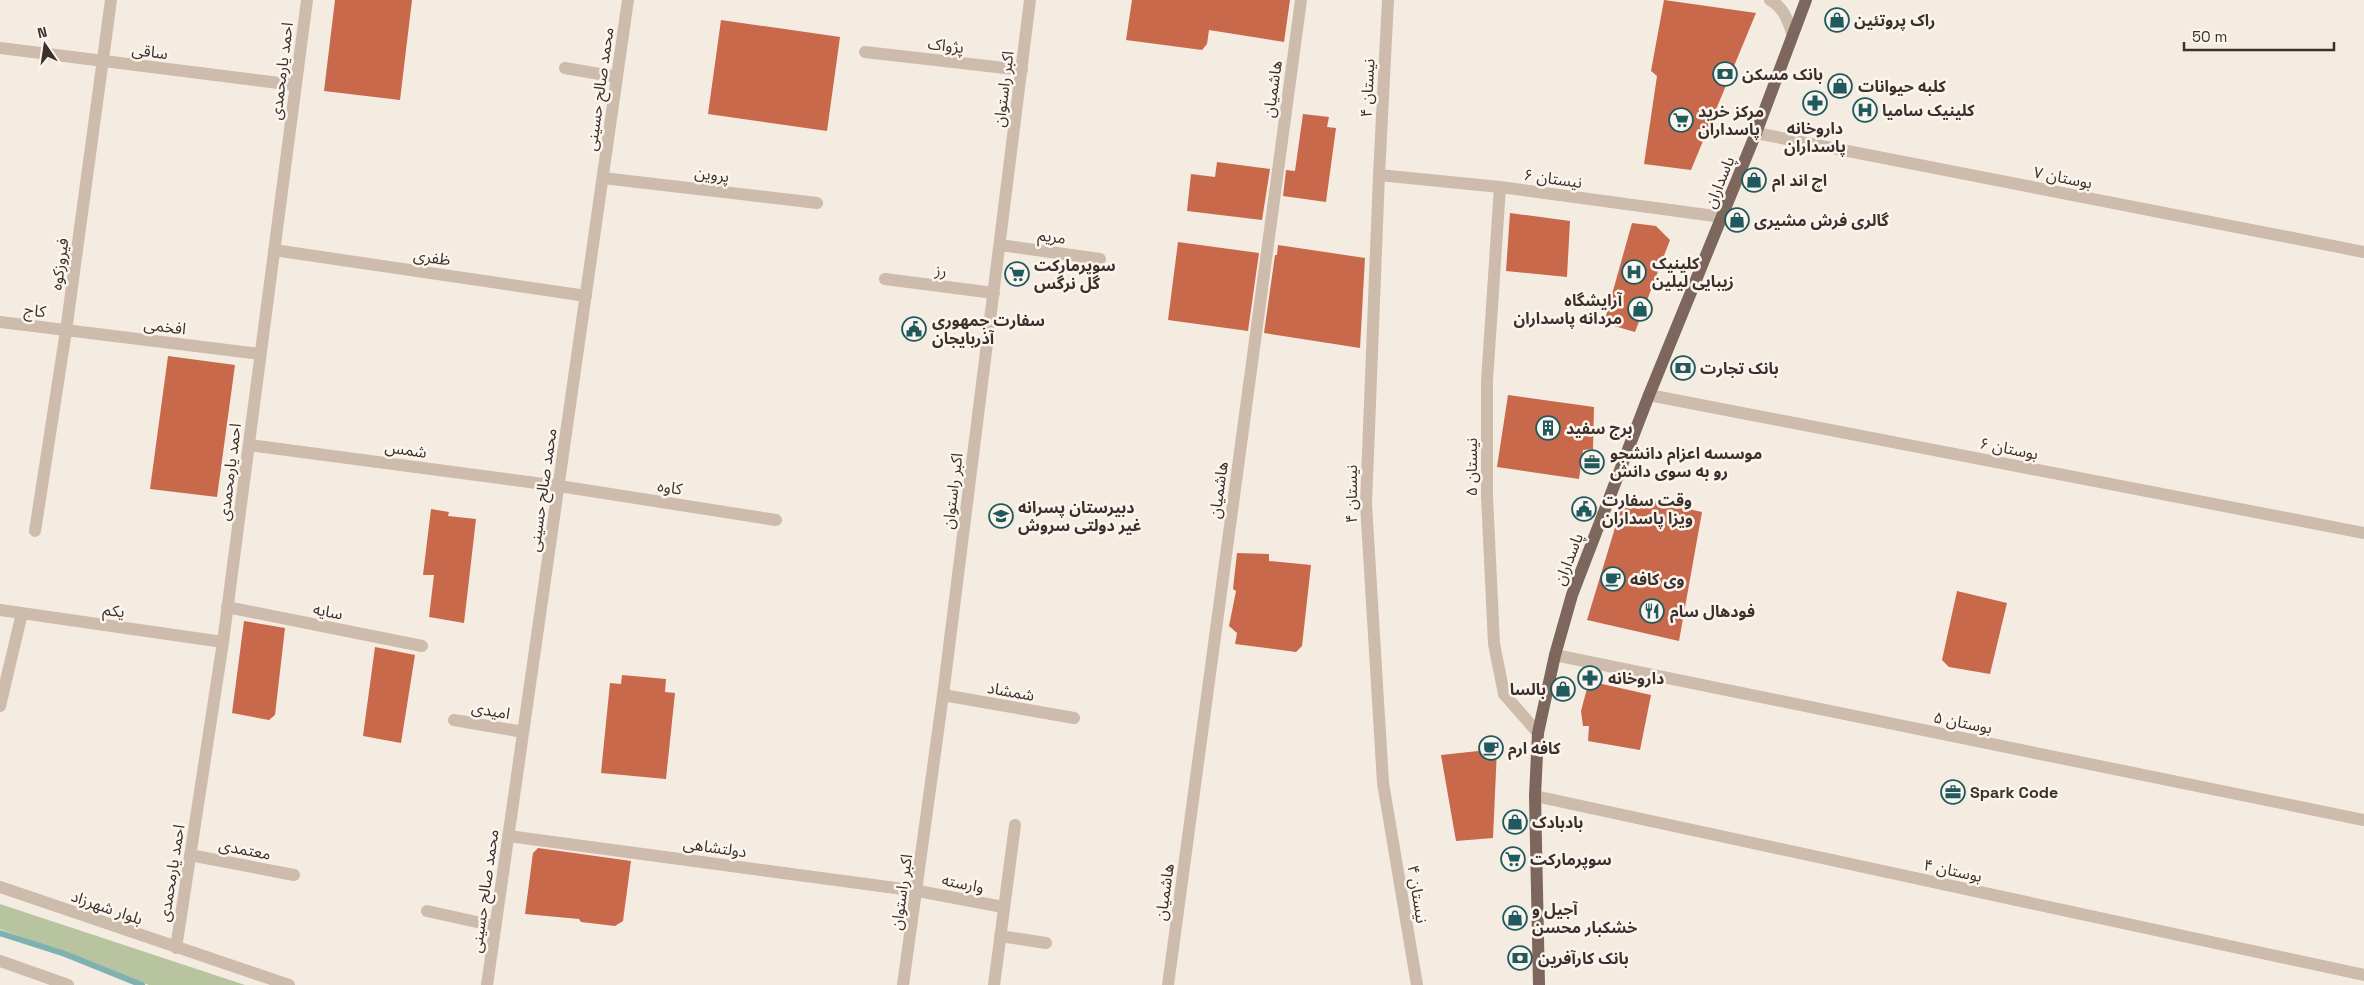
<svg xmlns="http://www.w3.org/2000/svg" width="2364" height="985" viewBox="0 0 2364 985" font-family="'Space Grotesk','Noto Sans Arabic',sans-serif">
<style>
.green{fill:#b8c4a0}
.lines{fill:none;stroke-linecap:round;stroke-linejoin:round}
.stream{stroke:#7fb0b2;stroke-width:6}
.building{fill:#c8694b}
.minor{stroke:#cdbbac;stroke-width:12}
.major{stroke:#7d675c;stroke-width:12}
.labels{text-anchor:middle;stroke-width:5;stroke-linejoin:round;paint-order:stroke}
.poi-label{font-size:16px;font-weight:bold;fill:#3b302b;stroke:#fbf5ee;text-anchor:start}
.street-label{font-size:16px;fill:#3b302b;stroke:#fbf5ee}
</style>
<rect width="100%" height="100%" fill="#f4ebe1"/>
<!-- green -->
<path class="green" d="M0,904L245,985H149L0,929Z"/>
<g class="lines">
<!-- stream -->
<path class="stream" d="M0,933L65,954L142,985"/>
</g>
<!-- building -->
<path class="building" d="M335,0H412L400,100L324,91Z
M1132,0H1290L1284,42L1209,30L1207,44L1202,50L1126,40Z
M1664,0L1756,13L1691,170L1644,164L1657,76L1651,71Z
M721,20L840,37L827,131L708,114Z
M1303,114L1329,117L1327,127L1336,128L1326,202L1283,196L1286,170L1295,171Z
M1217,162L1270,169L1262,220L1187,211L1191,174L1215,177Z
M1510,213L1570,221L1567,277L1506,271Z
M1632,223L1656,226L1670,240L1635,332L1604,323Z
M1178,242L1259,253L1248,331L1168,320Z
M1278,245L1365,258L1360,348L1264,333L1275,255H1277Z
M168,356L235,365L217,497L150,489Z
M1508,395L1594,407L1593,449L1583,450L1579,479L1497,467Z
M1625,495L1702,512L1679,641L1587,620Z
M431,509L449,512L448,516L476,519L464,623L429,617L434,575H423Z
M1237,553L1269,554V561L1311,565L1302,646L1296,652L1235,644L1237,633L1229,626L1236,591L1233,589Z
M1957,591L2007,603L1990,674L1949,667L1942,660Z
M244,621L285,628L275,715L269,720L232,713Z
M375,647L415,655L401,743L363,736Z
M622,675L666,679L665,692L675,693L666,779L601,773L610,683L621,684Z
M1589,681L1651,695L1640,750L1588,741L1589,726H1583L1581,711Z
M1497,749L1493,838L1456,841L1441,755Z
M538,848L631,861L623,921L615,926L581,922L579,919L525,914L533,853Z"/>
<g class="lines">
<!-- minor -->
<path class="minor" d="M1388,0L1379,175L1366,504L1383,783L1417,985
M1770,0C1783,7 1788,20 1792,33
M0,48L295,85
M865,52L1022,70
M565,68L617,77
M1756,133L2364,252
M1379,175L1500,187L1722,217
M603,178L817,203
M1500,187L1487,381V496L1494,644L1504,694L1538,733
M1000,245L1100,259
M274,250L586,296
M885,279L994,293
M0,322L260,354
M1649,395L2364,533
M249,445L559,486L776,520
M35,531L66,331L111,0
M227,607L422,646
M0,610L223,642
M1555,655L2364,820
M943,695L1074,718
M0,706L22,613
M454,720L523,732
M1535,796L2364,975
M508,836L918,891L1003,907
M190,855L294,875
M0,887L289,985
M427,911L495,926
M1000,936L1046,943
M176,948L223,642L307,0
M0,961L68,985
M487,985L628,0
M903,985L943,695L1030,0
M994,985L1015,825
M1168,985L1301,0"/>
<!-- major -->
<path class="major" d="M1539,985L1535,796L1538,733L1555,655L1572,595L1649,395L1756,133L1806,0"/>
</g>
<!-- icons -->
<defs>
<g id="shop-ring" transform="scale(1.25)"><circle r="9.5" fill="#fbf5ee" stroke="#1f5a5e" stroke-width="1.5"/><path d="M-5-2.5h2.3a2.7 3.5 0 0 1 5.4 0H5L5.5 6h-11ZM-1.5-2.5h3a1.5 2.3 0 0 0-3 0Z" fill="#1f5a5e"/></g>
<g id="bank-ring" transform="scale(1.25)"><circle r="9.5" fill="#fbf5ee" stroke="#1f5a5e" stroke-width="1.5"/><path d="M-6-4H6V4H-6ZM0-2.3a2.3 2.3 0 1 0 0 4.6a2.3 2.3 0 1 0 0-4.6Z" fill="#1f5a5e"/></g>
<g id="pharmacy-ring" transform="scale(1.25)"><circle r="9.5" fill="#fbf5ee" stroke="#1f5a5e" stroke-width="1.5"/><path d="M-2-6h4v4h4v4h-4v4h-4v-4h-4v-4h4Z" fill="#1f5a5e"/></g>
<g id="hospital-ring" transform="scale(1.25)"><circle r="9.5" fill="#fbf5ee" stroke="#1f5a5e" stroke-width="1.5"/><path d="M-5-5h3v3.5h4V-5h3V5h-3V1.5h-4V5h-3Z" fill="#1f5a5e"/></g>
<g id="supermarket-ring" transform="scale(1.25)"><circle r="9.5" fill="#fbf5ee" stroke="#1f5a5e" stroke-width="1.5"/><path d="M-6-5.5h2.5l.6 2H6L4.5 2H-2.5L-4.4-4H-6ZM-1.5 3.2a1.3 1.3 0 1 0 .1 0ZM3 3.2a1.3 1.3 0 1 0 .1 0Z" fill="#1f5a5e"/></g>
<g id="civic-ring" transform="scale(1.25)"><circle r="9.5" fill="#fbf5ee" stroke="#1f5a5e" stroke-width="1.5"/><path d="M-.6-6.5H3V-4.5H.6V-3L4-1V1h2V6H-6V1h2V-1L-.6-3ZM-1.2 2.5V6h2.4V2.5Z" fill="#1f5a5e"/></g>
<g id="building-ring" transform="scale(1.25)"><circle r="9.5" fill="#fbf5ee" stroke="#1f5a5e" stroke-width="1.5"/><path d="M-4-6H4V6H1V3H-1V6H-4ZM-2.5-4.3h1.7v1.8h-1.7ZM.8-4.3h1.7v1.8H.8ZM-2.5-1h1.7V.8h-1.7ZM.8-1h1.7V.8H.8Z" fill="#1f5a5e"/></g>
<g id="office-ring" transform="scale(1.25)"><circle r="9.5" fill="#fbf5ee" stroke="#1f5a5e" stroke-width="1.5"/><path d="M-6-3h4V-5.5h4V-3h4V5H-6ZM-1-4.5V-3h2v-1.5ZM-6 0V1H6V0Z" fill="#1f5a5e"/></g>
<g id="school-ring" transform="scale(1.25)"><circle r="9.5" fill="#fbf5ee" stroke="#1f5a5e" stroke-width="1.5"/><path d="M0-5L7-2L0 1L-7-2ZM-4 1L0 2.5L4 1V4Q0 6-4 4Z" fill="#1f5a5e"/></g>
<g id="cafe-ring" transform="scale(1.25)"><circle r="9.5" fill="#fbf5ee" stroke="#1f5a5e" stroke-width="1.5"/><path d="M-5.5-4.5H6V0H3Q3 3.5 0 3.5H-2.5Q-5.5 3.5-5.5 0ZM3-3.2v2h1.7v-2ZM-6 4.5H4V6H-6Z" fill="#1f5a5e"/></g>
<g id="restaurant-ring" transform="scale(1.25)"><circle r="9.5" fill="#fbf5ee" stroke="#1f5a5e" stroke-width="1.5"/><path d="M-5-6h1v4h1v-4h1v4h1v-4h1v5L-1.5 .5V6h-2V.5L-5-1ZM5-6V6H3V1.5H1.5Q1.5-4 5-6Z" fill="#1f5a5e"/></g>
</defs>
<g fill-rule="evenodd">
<use href="#shop-ring" x="1837" y="20"/>
<use href="#bank-ring" x="1725" y="74"/>
<use href="#shop-ring" x="1840" y="86"/>
<use href="#pharmacy-ring" x="1815" y="103"/>
<use href="#hospital-ring" x="1865" y="110"/>
<use href="#supermarket-ring" x="1681" y="120"/>
<use href="#shop-ring" x="1754" y="180"/>
<use href="#shop-ring" x="1737" y="220"/>
<use href="#hospital-ring" x="1634" y="272"/>
<use href="#supermarket-ring" x="1017" y="274"/>
<use href="#shop-ring" x="1640" y="309"/>
<use href="#civic-ring" x="914" y="329"/>
<use href="#bank-ring" x="1683" y="368"/>
<use href="#building-ring" x="1548" y="428"/>
<use href="#office-ring" x="1592" y="462"/>
<use href="#civic-ring" x="1584" y="509"/>
<use href="#school-ring" x="1001" y="516"/>
<use href="#cafe-ring" x="1613" y="579"/>
<use href="#restaurant-ring" x="1652" y="611"/>
<use href="#pharmacy-ring" x="1590" y="678"/>
<use href="#shop-ring" x="1563" y="689"/>
<use href="#cafe-ring" x="1491" y="748"/>
<use href="#office-ring" x="1953" y="792"/>
<use href="#shop-ring" x="1515" y="822"/>
<use href="#supermarket-ring" x="1513" y="859"/>
<use href="#shop-ring" x="1515" y="918"/>
<use href="#bank-ring" x="1520" y="958"/>
</g>
<g class="labels">
<!-- poi labels -->
<g class="poi-label">
<text x="1854" y="26">راک پروتئین</text>
<text x="1742" y="80">بانک مسکن</text>
<text x="1858" y="92">کلبه حیوانات</text>
<text x="1882" y="116">کلینیک سامیا</text>
<text x="1698" y="117">مرکز خرید<tspan x="1698" dy="18">پاسداران</tspan></text>
<text x="1815" y="134" text-anchor="middle">داروخانه<tspan x="1815" dy="18">پاسداران</tspan></text>
<text x="1772" y="186">اچ اند ام</text>
<text x="1754" y="226">گالری فرش مشیری</text>
<text x="1652" y="269">کلینیک<tspan x="1652" dy="18">زیبایی لیلین</tspan></text>
<text x="1034" y="271">سوپرمارکت<tspan x="1034" dy="18">گل نرگس</tspan></text>
<text x="1622" y="306" text-anchor="end">آرایشگاه<tspan x="1622" dy="18">مردانه پاسداران</tspan></text>
<text x="932" y="326">سفارت جمهوری<tspan x="932" dy="18">آذربایجان</tspan></text>
<text x="1700" y="374">بانک تجارت</text>
<text x="1566" y="434">برج سفید</text>
<text x="1610" y="459">موسسه اعزام دانشجو<tspan x="1610" dy="18">رو به سوی دانش</tspan></text>
<text x="1602" y="506">وقت سفارت<tspan x="1602" dy="18">ویزا پاسداران</tspan></text>
<text x="1018" y="513">دبیرستان پسرانه<tspan x="1018" dy="18">غیر دولتی سروش</tspan></text>
<text x="1630" y="585">وی کافه</text>
<text x="1670" y="617">فودهال سام</text>
<text x="1608" y="684">داروخانه</text>
<text x="1546" y="695" text-anchor="end">بالسا</text>
<text x="1508" y="754">کافه ارم</text>
<text x="1970" y="798">Spark Code</text>
<text x="1532" y="828">بادبادک</text>
<text x="1530" y="865">سوپرمارکت</text>
<text x="1532" y="915">آجیل و<tspan x="1532" dy="18">خشکبار محسن</tspan></text>
<text x="1538" y="964">بانک کارآفرین</text>
</g>
<!-- street labels -->
<g class="street-label">
<text transform="translate(946 45) rotate(7)" y="6">پژواک</text>
<text transform="translate(150 51) rotate(7)" y="6">ساقی</text>
<text transform="translate(281 71) rotate(-83)" y="6">احمد یارمحمدی</text>
<text transform="translate(1367 88) rotate(-87)" y="6">نیستان ۴</text>
<text transform="translate(599 89) rotate(-82)" y="6">محمد صالح حسینی</text>
<text transform="translate(1003 89) rotate(-83)" y="6">اکبر راستوان</text>
<text transform="translate(1272 89) rotate(-82)" y="6">هاشمیان</text>
<text transform="translate(712 174) rotate(7)" y="6">پروین</text>
<text transform="translate(2063 177) rotate(11)" y="6">بوستان ۷</text>
<text transform="translate(1553 178) rotate(8)" y="6">نیستان ۶</text>
<text transform="translate(1719 182) rotate(-68)" y="6">پاسداران</text>
<text transform="translate(1052 236) rotate(8)" y="6">مریم</text>
<text transform="translate(432 257) rotate(8)" y="6">ظفری</text>
<text transform="translate(59 264) rotate(-82)" y="6">فیروزکوه</text>
<text transform="translate(941 270) rotate(7)" y="6">رز</text>
<text transform="translate(35 310) rotate(7)" y="6">کاج</text>
<text transform="translate(165 326) rotate(7)" y="6">افخمی</text>
<text transform="translate(2009 448) rotate(11)" y="6">بوستان ۶</text>
<text transform="translate(406 449) rotate(8)" y="6">شمس</text>
<text transform="translate(1471 467) rotate(-90)" y="6">نیستان ۵</text>
<text transform="translate(229 472) rotate(-83)" y="6">احمد یارمحمدی</text>
<text transform="translate(670 487) rotate(9)" y="6">کاوه</text>
<text transform="translate(542 490) rotate(-82)" y="6">محمد صالح حسینی</text>
<text transform="translate(1218 490) rotate(-82)" y="6">هاشمیان</text>
<text transform="translate(952 491) rotate(-83)" y="6">اکبر راستوان</text>
<text transform="translate(1351 494) rotate(-90)" y="6">نیستان ۴</text>
<text transform="translate(1568 559) rotate(-69)" y="6">پاسداران</text>
<text transform="translate(114 610) rotate(8)" y="6">یکم</text>
<text transform="translate(328 611) rotate(11)" y="6">سایه</text>
<text transform="translate(1011 691) rotate(10)" y="6">شمشاد</text>
<text transform="translate(491 710) rotate(10)" y="6">امیدی</text>
<text transform="translate(1963 722) rotate(11)" y="6">بوستان ۵</text>
<text transform="translate(715 847) rotate(8)" y="6">دولتشاهی</text>
<text transform="translate(245 849) rotate(11)" y="6">معتمدی</text>
<text transform="translate(1953 870) rotate(12)" y="6">بوستان ۴</text>
<text transform="translate(171 873) rotate(-81)" y="6">احمد یارمحمدی</text>
<text transform="translate(963 883) rotate(11)" y="6">وارسته</text>
<text transform="translate(484 891) rotate(-82)" y="6">محمد صالح حسینی</text>
<text transform="translate(901 892) rotate(-82)" y="6">اکبر راستوان</text>
<text transform="translate(1164 892) rotate(-82)" y="6">هاشمیان</text>
<text transform="translate(1418 894) rotate(81)" y="6">نیستان ۴</text>
<text transform="translate(107 907) rotate(19)" y="6">بلوار شهرزاد</text>
</g>
</g>
<!-- north arrow -->
<g transform="translate(45 45) rotate(347)" stroke="#fbf5ee" stroke-width="4" paint-order="stroke">
<path d="M0-4L9 19L0 12L-9 19Z" fill="#3b302b"/>
<text y="-8" font-size="14" font-weight="bold" text-anchor="middle" fill="#3b302b">N</text>
</g>
<!-- scale -->
<path d="M2184 42v8h150v-8" fill="none" stroke="#3b302b" stroke-width="2.5"/>
<text x="2192" y="42" font-size="15" fill="#3b302b" stroke="#fbf5ee" stroke-width="4" paint-order="stroke">50 m</text>
</svg>
